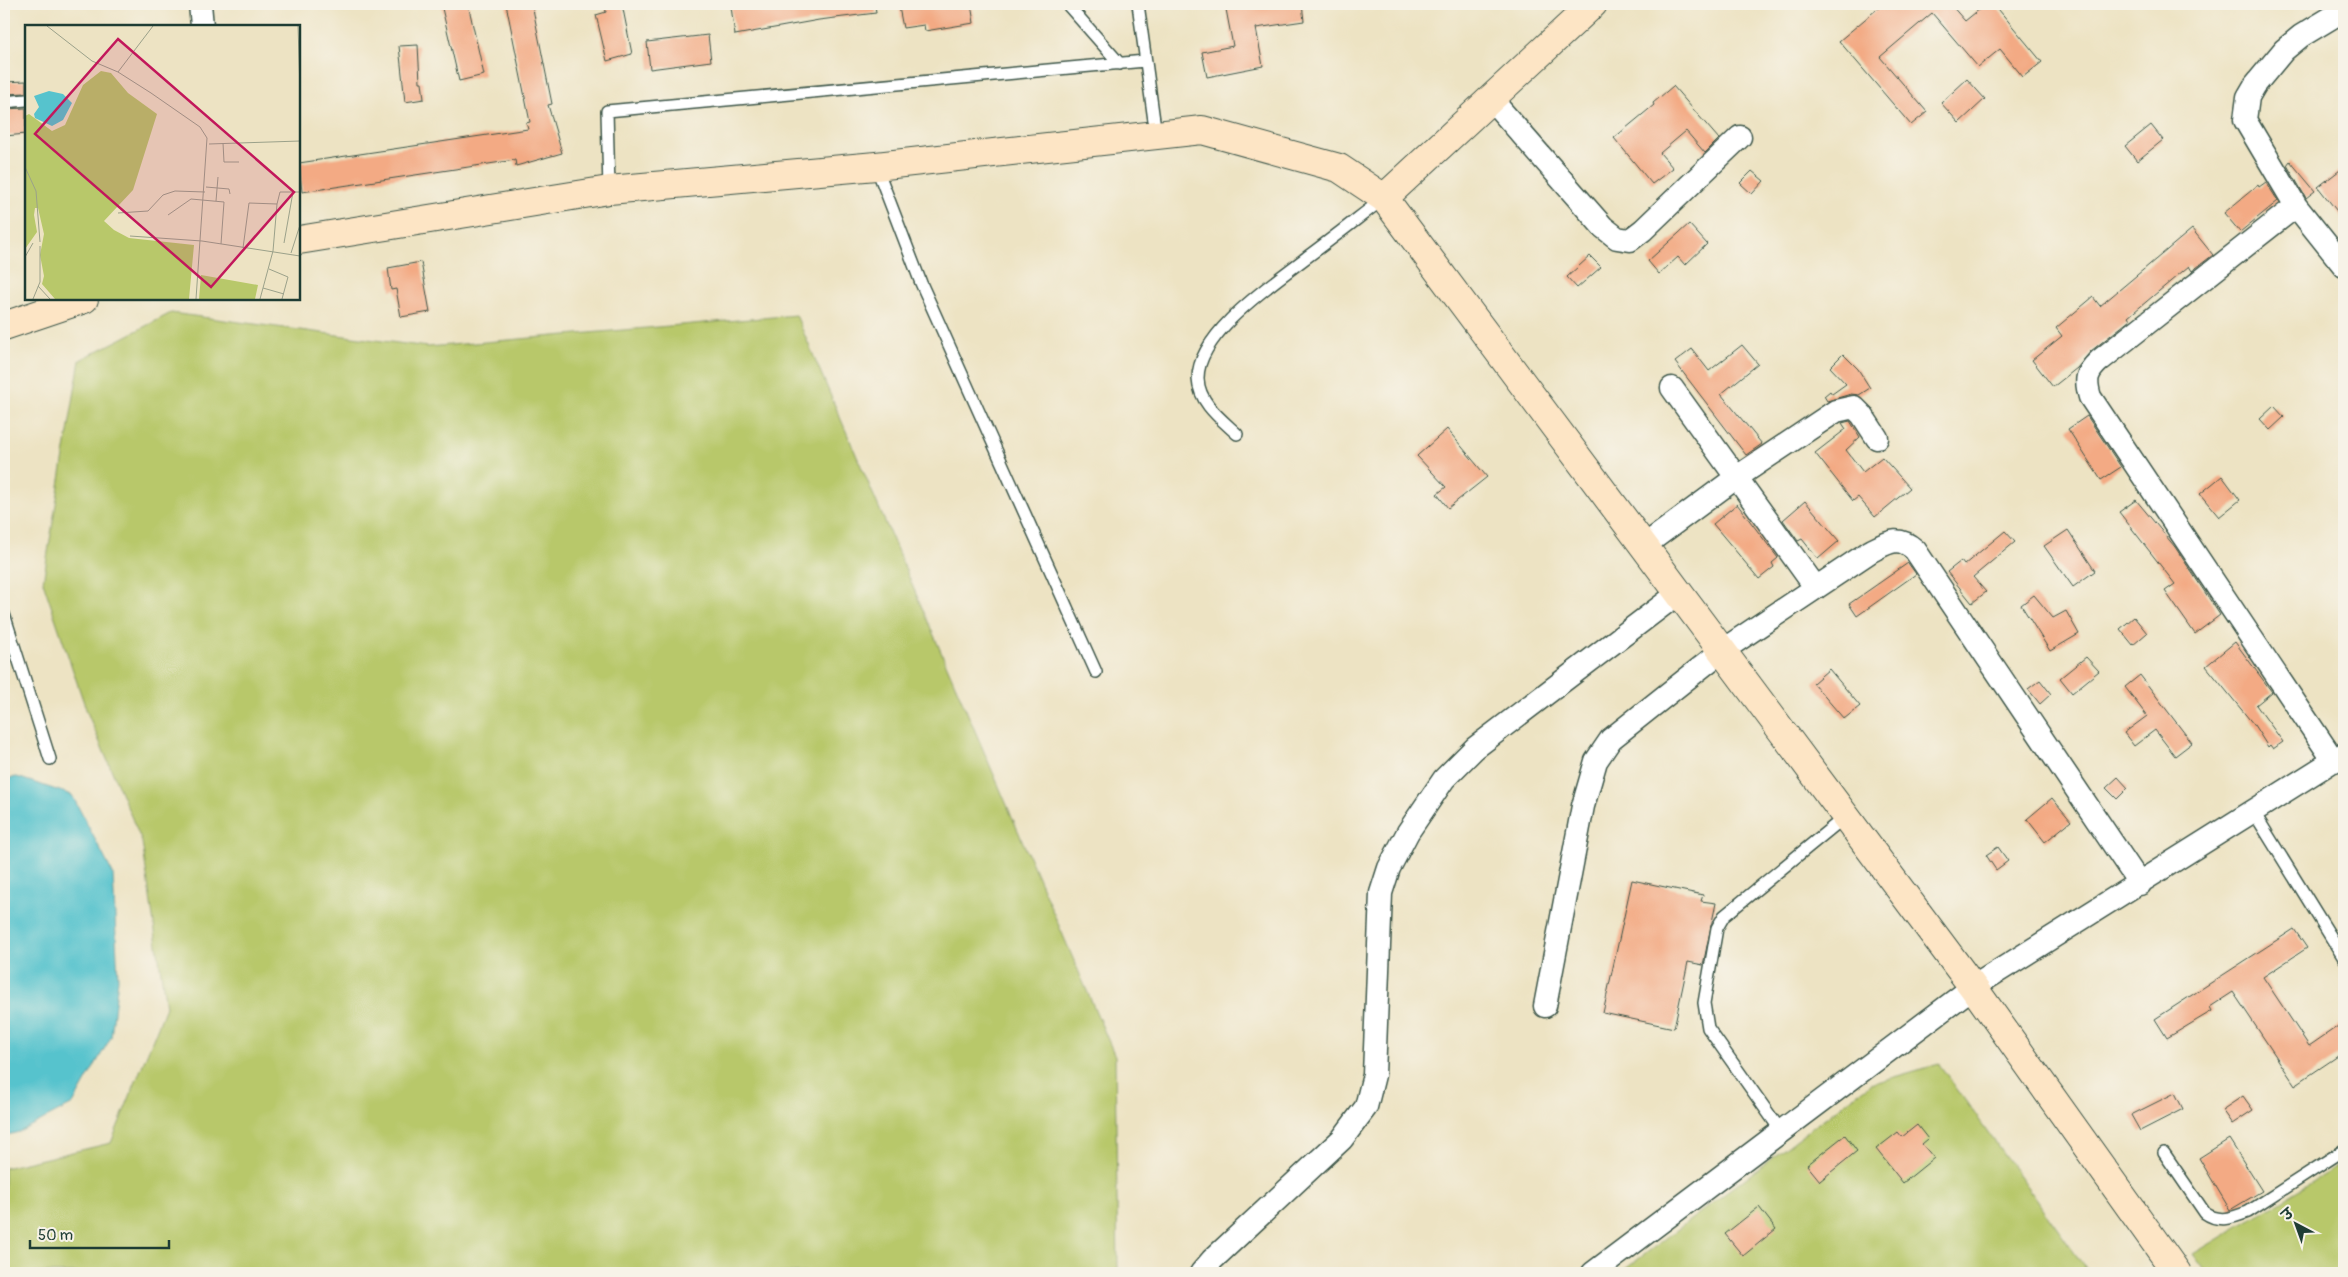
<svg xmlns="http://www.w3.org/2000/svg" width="2348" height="1277" viewBox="0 0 2348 1277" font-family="Pangolin,'Playpen Sans Deva',sans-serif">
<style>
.green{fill:#b8c86a;stroke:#6c824f}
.water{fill:#56c3cd;stroke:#3a8080}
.building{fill:#f3aa84}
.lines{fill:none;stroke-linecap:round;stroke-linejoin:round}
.lane-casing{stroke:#3e5649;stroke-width:14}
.street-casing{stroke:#3e5649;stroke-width:25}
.secondary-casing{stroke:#3e5649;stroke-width:30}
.lane{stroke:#fff;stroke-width:11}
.street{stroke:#fff;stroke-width:22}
.secondary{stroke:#fde5c5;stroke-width:28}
.inset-road{fill:none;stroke:#9ba18a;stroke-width:1}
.view{fill:#c2185b;fill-opacity:0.15;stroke:#c2185b;stroke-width:2.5}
.inset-edge{fill:none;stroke:#1f3d34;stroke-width:2.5}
</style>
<rect width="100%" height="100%" fill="#f7f3e8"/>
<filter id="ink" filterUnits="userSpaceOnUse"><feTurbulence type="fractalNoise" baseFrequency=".02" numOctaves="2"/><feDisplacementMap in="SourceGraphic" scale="10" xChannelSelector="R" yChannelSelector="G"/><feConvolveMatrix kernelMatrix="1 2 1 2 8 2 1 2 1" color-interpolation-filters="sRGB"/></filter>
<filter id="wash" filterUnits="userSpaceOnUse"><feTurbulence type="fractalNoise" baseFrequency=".0096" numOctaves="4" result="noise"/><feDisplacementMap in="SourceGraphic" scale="20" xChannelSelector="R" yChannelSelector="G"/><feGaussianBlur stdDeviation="1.12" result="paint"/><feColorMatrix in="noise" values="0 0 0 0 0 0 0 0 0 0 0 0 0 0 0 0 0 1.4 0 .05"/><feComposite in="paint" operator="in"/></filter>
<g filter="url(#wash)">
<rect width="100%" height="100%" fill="#ede3c3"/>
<!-- green -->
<path class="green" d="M171,313L428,347L796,315L1115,1056L1118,1273H4V1168L111,1143L166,1007L142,842L87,712L43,582L80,360Z
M1939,1064L2089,1273H1620L1870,1084Z
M2344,1163V1273H2207L2193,1254Z"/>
<!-- water -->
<path class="water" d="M17,777L72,795L113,874L118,979L111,1037L73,1104L19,1132L4,1136V779Z"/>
<g id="blocks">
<!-- building -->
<path class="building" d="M441,4H468L484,75L459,81Z
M506,4H532L552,104L548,105L562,153L516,166L515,160L302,192L299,163L528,129L526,123L530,122Z
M605,4H622L632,54L607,61L596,15L606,12Z
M754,4H875L876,13L819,20L735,35L731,7Z
M921,4H971L974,23L925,31L924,25L903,28L899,7Z
M1225,4H1302L1304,21L1256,28L1263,66L1207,77L1202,52L1233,46Z
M1883,4H1950L1965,21L1986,4H1994L2042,62L2023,77L2000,49L1978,67L1932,13L1880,57L1927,112L1911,125L1839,41Z
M708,35L711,61L650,69L647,42Z
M418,45L420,82H422L424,99L405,102L399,46Z
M1967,79L1985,99L1959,123L1941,103Z
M26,81V93L4,94V82Z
M1673,86L1719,139L1705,153L1686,131L1660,153L1673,168L1652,184L1614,138L1654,105L1653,103Z
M26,108V134L5,136L4,109Z
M2151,125L2163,140L2137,161L2125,146Z
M2290,161L2315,191L2306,198L2287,165Z
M2344,167V220L2318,187Z
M1752,171L1764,181L1752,194L1740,183Z
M2266,182L2278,201L2240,232L2224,213L2258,185L2259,187Z
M1689,224L1707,244L1685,265L1678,257L1659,274L1648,261Z
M2192,229L2213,255L2192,271L2189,266L2128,317L2130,320L2091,351L2077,368L2053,387L2032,360L2062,336L2056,328L2093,297L2100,306Z
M1590,256L1601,267L1577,288L1567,277Z
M421,262L430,312L401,317L396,289L391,290L388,268Z
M1742,345L1758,364L1721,394L1762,444L1746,455L1675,362L1692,349L1709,371Z
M1843,354L1858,369L1870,388L1859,395L1851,394L1827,401L1824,396L1830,391L1832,394L1846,384L1830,367Z
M2274,406L2284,417L2270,430L2260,419Z
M2087,416L2121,467L2101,480L2068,429Z
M1850,421L1860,437L1846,450L1863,472L1882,457L1910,488L1875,517L1858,497L1853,501L1815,453L1846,429L1842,423Z
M1447,429L1487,477L1448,508L1437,494L1446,487L1417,456Z
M2222,476L2240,500L2219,517L2200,494Z
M2136,500L2175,547L2220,615L2195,634L2165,591L2175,584L2119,512Z
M1805,501L1839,541L1818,559L1802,539L1798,541L1783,520Z
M1737,504L1778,558L1772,563L1774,567L1759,579L1713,524Z
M2068,530L2095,571L2073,587L2044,546Z
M2005,531L2015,542L1973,577L1986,592L1972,603L1947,572L1961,561L1964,565Z
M1908,563L1916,574L1857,616L1849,604Z
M2034,595L2053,618L2066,611L2079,634L2050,651L2021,605Z
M2134,617L2147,633L2133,645L2120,629Z
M2235,642L2272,692L2256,705L2283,742L2273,749L2270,745L2268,747L2254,725L2206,666Z
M2086,657L2099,671L2072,693L2060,678Z
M1829,669L1860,706L1844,719L1813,683Z
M2140,675L2192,743L2175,756L2155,730L2134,746L2124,733L2147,716L2125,687Z
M2040,680L2051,694L2040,704L2028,689Z
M2118,777L2128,788L2117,799L2106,788Z
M2052,798L2071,821L2045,842L2027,819Z
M1998,847L2008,861L1996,870L1986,855Z
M1632,880L1703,895L1701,901L1716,903L1703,965L1688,962L1674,1028L1603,1013Z
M2294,929L2307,948L2263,977L2309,1046L2344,1022V1052L2295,1085L2233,992L2210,1007L2212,1011L2167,1038L2155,1019Z
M2175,1093L2183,1109L2140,1131L2131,1115Z
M2243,1096L2253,1110L2232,1124L2222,1110Z
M1917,1125L1928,1139L1922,1144L1934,1158L1903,1183L1876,1149L1898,1132L1902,1137Z
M1845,1135L1857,1151L1820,1181L1807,1165Z
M2229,1139L2262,1191L2230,1210L2199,1158Z
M1759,1207L1776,1229L1743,1256L1725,1234Z"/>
</g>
</g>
<g filter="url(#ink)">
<use href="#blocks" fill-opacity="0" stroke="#3e5649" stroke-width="1"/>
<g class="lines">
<!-- lane casing -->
<g class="lane-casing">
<path id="lane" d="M1067,4L1120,64
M1138,4L1156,135
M4,102L26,100
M876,166L921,283L1096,672
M609,190L607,111L1145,61
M1237,434C1221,419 1199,403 1198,379C1197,333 1275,282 1307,257C1333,238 1358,218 1383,199
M4,614L50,759
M2253,811L2344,958
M1781,1131L1708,1028L1704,1003L1717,928L1724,916L1846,816
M2164,1153L2205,1213C2219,1223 2232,1218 2248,1212L2344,1150"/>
</g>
<!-- street casing -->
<g class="street-casing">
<path id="street" d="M200,4L202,26
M1491,99L1603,227L1617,238L1630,240L1643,230L1740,137
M2296,206L2245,120L2248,97L2255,85L2284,50L2301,36L2344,10
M1672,388L1816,588
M1645,545L1737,477L1836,411L1854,407L1862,415L1877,438
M2334,761L2090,397C2085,380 2086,373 2099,361L2296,206L2344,266
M1545,1006L1583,806L1596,761L1611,739L1723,650L1871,551C1889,542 1898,535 1915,550L2140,884
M1201,1273L1212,1260L1342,1139L1366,1107L1374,1075L1381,893L1389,868L1408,832L1444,779L1475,748L1680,592
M1593,1273L1973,987L2344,754"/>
</g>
<!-- secondary casing -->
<g class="secondary-casing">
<path id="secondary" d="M1384,198L1593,4
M299,240L609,190L876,166L1202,130L1339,168L1384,198L1973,987L2177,1273
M4,326L84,299"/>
</g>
<!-- lane -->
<use href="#lane" class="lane"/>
<!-- street -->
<use href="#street" class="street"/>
<!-- secondary -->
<use href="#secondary" class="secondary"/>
</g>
</g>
<!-- overview -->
<g transform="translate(25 25)">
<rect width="275" height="275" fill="#ede3c3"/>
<path d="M76,46L86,48L103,68L132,89L108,165L79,196L89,205L104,213L169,220L164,274H30L17,259L19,251L15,230L19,209L13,183H10L9,190L12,207L0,224V91L4,89L27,106L40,100L58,60ZM176,250L233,260L230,274H174Z" fill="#b8c86a"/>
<path d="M24,66L38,69L47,78L38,95L27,101L10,93L9,89L14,82L9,71Z" fill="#56c3cd"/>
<path class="inset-road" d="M22,1L67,36L93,47L126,68L175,102L182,113L171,274M273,1L275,65M93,47L128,1M198,118L199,137H214M184,119L275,116M0,142L11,166L15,217M181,162L204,164L205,169M191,176L193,152M252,179L255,167H275M93,188L123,186L138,170L150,166L180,167M143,190L166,174L199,177L196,219M105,211L177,216L275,231M259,218L268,167M218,223L224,178L252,179L248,226L235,274M266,228L275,200M0,232L8,218M244,244L263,252L257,274M13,261L25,274M238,263L259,269M8,274L15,257V221"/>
<path class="view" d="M93,14L269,167L186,262L10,109Z"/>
<rect width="275" height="275" class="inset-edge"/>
</g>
<!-- margin -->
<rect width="2348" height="1277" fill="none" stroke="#f7f3e8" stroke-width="20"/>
<!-- north arrow -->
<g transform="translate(2296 1224) rotate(319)" stroke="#f7f3e8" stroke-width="4" paint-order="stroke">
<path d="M0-4L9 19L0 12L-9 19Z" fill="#1f3d34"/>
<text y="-8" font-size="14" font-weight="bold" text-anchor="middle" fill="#1f3d34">उ</text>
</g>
<!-- scale -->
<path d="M30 1240v8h139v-8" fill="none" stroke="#1f3d34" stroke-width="2.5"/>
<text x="38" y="1240" font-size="15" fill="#1f3d34" stroke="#f7f3e8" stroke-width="4" paint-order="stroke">50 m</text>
</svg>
